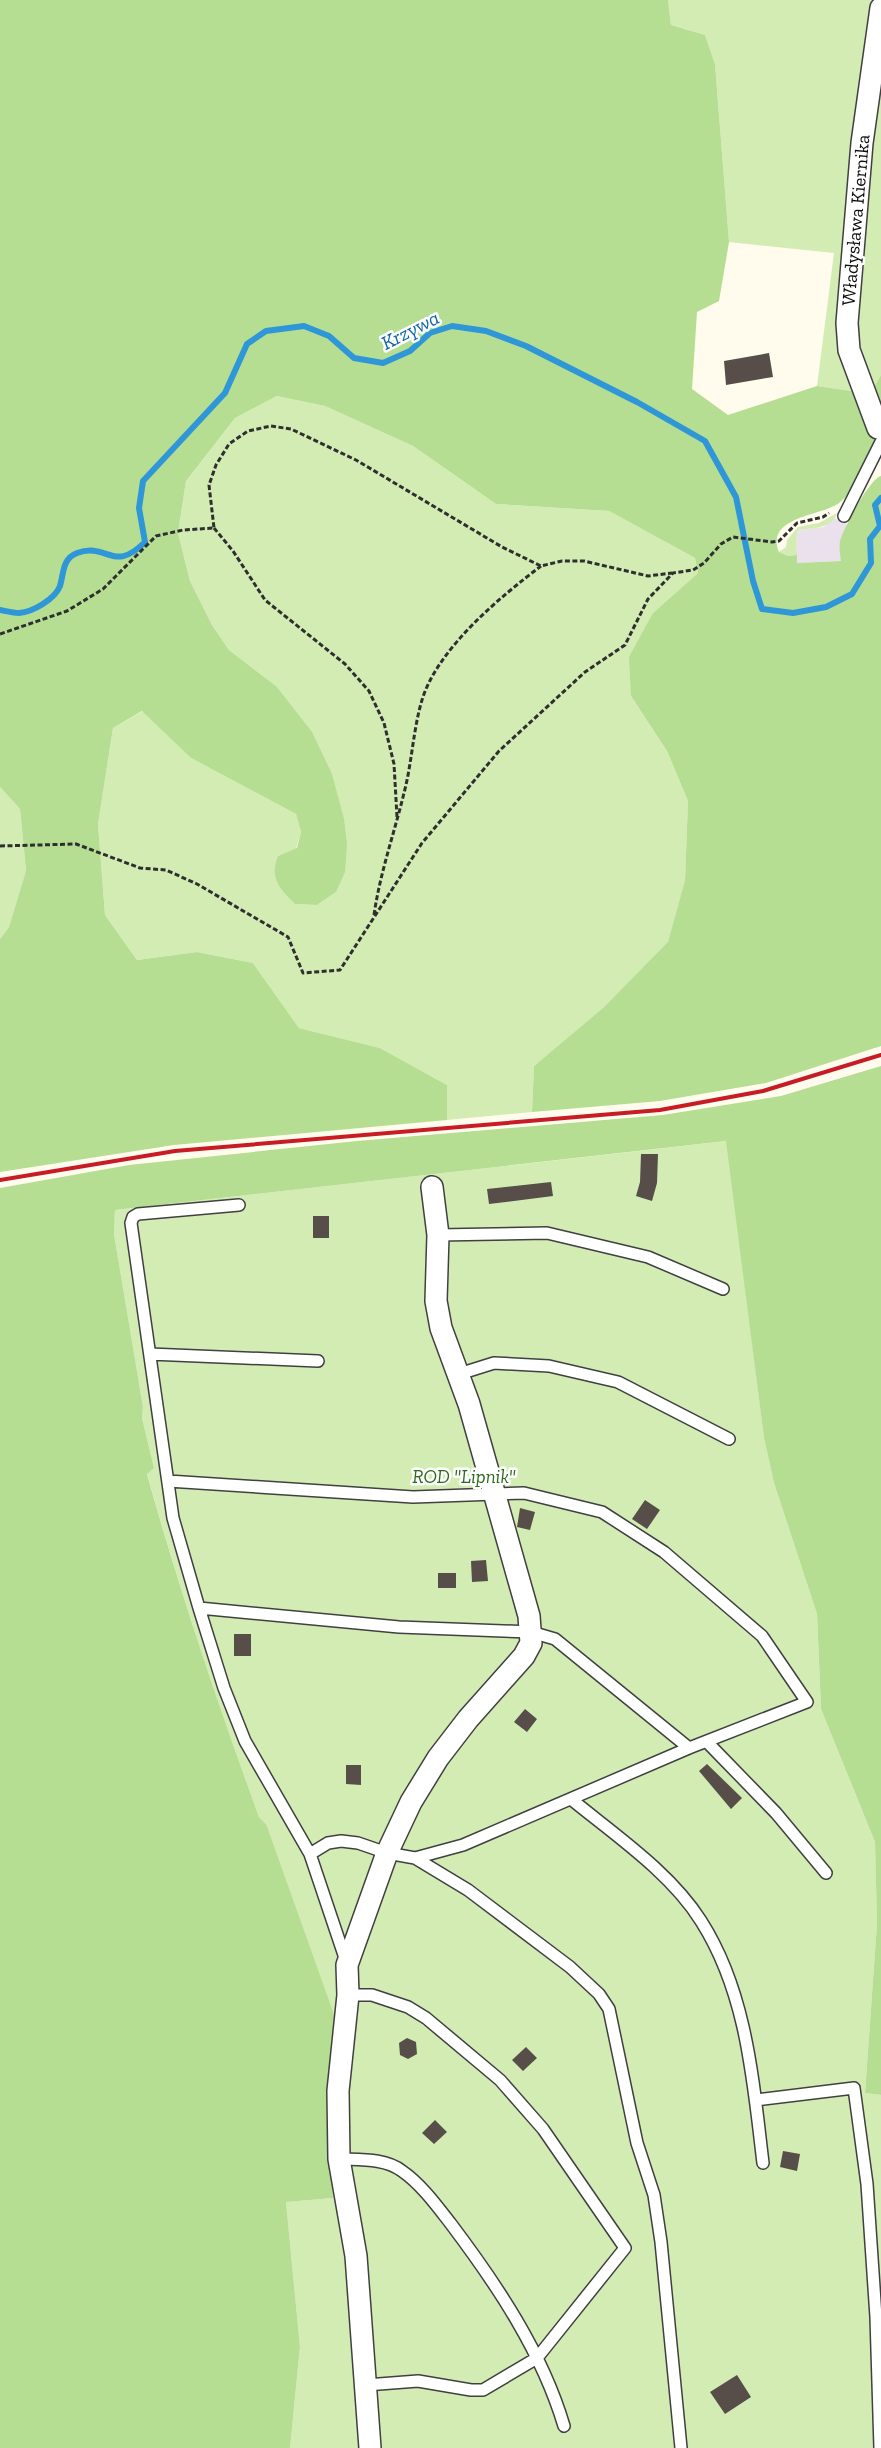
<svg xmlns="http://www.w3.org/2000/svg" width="881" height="2448" viewBox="0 0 881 2448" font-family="'Zilla Slab',serif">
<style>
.industrial{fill:#ebe1ed}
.green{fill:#d2ecb4}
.forest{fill:#b5de92}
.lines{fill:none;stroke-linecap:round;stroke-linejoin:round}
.stream{stroke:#2f97d7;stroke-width:6}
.building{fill:#574e49}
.lane-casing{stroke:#404040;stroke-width:14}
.street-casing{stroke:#404040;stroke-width:24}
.path{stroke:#2f2f2f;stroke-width:3;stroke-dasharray:5 2.5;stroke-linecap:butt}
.lane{stroke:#fff;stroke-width:11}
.street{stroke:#fff;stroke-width:21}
.rail{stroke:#c71b26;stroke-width:4}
.labels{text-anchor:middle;stroke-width:5;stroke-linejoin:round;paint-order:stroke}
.street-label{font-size:19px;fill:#0d0d0d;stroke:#fff}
.park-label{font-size:19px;font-style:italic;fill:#2b6a19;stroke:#fff}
.water-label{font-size:20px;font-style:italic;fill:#0d67a8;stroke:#fff}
</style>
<rect width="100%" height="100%" fill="#fffbed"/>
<!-- industrial -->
<path class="industrial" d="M835,518L847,524L840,542L841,561L797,563L796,542L798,530L824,527Z"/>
<!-- green -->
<path class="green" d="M668,0H877L857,140L858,392L817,386L834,253L729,242L715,64L705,35L671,25Z
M881,30V375L870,394L854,351Z
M277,396L325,406L413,446L496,504L609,511L695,558L698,573L653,613L631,696L667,751L688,801L685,880L668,943L604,1007L534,1066L532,1112L447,1120V1085L380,1048L299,1028L253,963L197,952L137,960L105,915L98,824L113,728L143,711L191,758L296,814L301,832L296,849L278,856L295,904L317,905L336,892L276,686L229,650L212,625L190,581L178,533L186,481L235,418Z
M837,513C832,529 812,528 798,530L796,542L797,555L788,556L779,552L786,547L787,540L798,527L819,523Z
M0,787L20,809L26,872L9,927L0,939Z
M727,1141L764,1438L774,1483L817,1614L821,1709L875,1842L877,1924L865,2093L881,2095V2448H290L300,2347L286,2202L333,2198L266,1824L259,1817C218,1704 179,1589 147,1473L154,1468L142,1418L143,1407L114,1234L115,1210Z"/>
<!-- forest -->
<path class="forest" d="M0,0H668L671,25L705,35L715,64L729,242L719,301L697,312L692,389L728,415L817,386L858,392C864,406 873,423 874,439C874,456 851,497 836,505C817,516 765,518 779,552L788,556L797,555V563L841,561C840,555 839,547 840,541C843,529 870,478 881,476V1046L766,1083L660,1101L532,1112L534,1066L604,1007L668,942L685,880L688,801L667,751L631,696L629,657L653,613L698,573L695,558L609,511L496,504L413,446L325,406L277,396L235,418L186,481L178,533L190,581L212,625L229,650L276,686L312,732L332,774L344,819L347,844L345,872L336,892L317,905L295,904C280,889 269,879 278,856L297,848L301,832L296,814L191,758L142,711L113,728L98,824L105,915L137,960L197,952L253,963L299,1028L380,1048L447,1085V1120L174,1145L0,1172V939L9,927L26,871L20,809L0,787Z
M881,375V421L870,394Z
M881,1066V2095L865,2093L877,1924L875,1842L821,1709L817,1614L774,1483L764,1438L726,1141L115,1210L114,1234L143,1407L142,1418L154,1468L147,1474C179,1589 218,1704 259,1817L266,1824L337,2023L331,2165L333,2198L286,2202L300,2347L290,2448H0V1188L129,1165L357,1141L663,1115L781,1096Z"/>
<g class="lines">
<!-- stream -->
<path class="stream" d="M0,610C6,611 13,613 19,613C33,612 55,599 60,586C64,573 62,559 77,553C108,542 113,574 145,542L139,508L143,481L225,393L247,344L266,331L304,326L329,336L354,358L383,363L410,351L430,333L452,326L486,331L526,346L637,402L705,441L736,497L753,581L762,609L793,613L826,607L852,594L871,563L870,539L880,526L875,505L881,498"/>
</g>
<!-- building -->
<path class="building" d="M769,353L773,377L726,385L724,361Z
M641,1154H658L657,1183L652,1201L636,1196L640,1182Z
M551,1182L553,1196L489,1204L487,1189Z
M313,1216H329V1238H313Z
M645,1500L660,1510L647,1529L632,1519Z
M520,1508L535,1512L530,1530L517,1527Z
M486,1560L488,1581L472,1582L471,1561Z
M438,1573H456V1588H438Z
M234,1634H251V1656H234Z
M525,1709L537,1719L527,1732L514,1722Z
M707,1764L742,1798L731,1809L699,1771Z
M346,1765H361V1785L346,1784Z
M407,2038L416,2042L417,2054L408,2059L400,2055L399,2043Z
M526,2047L537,2058L523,2071L512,2060Z
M435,2120L447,2132L434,2144L422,2133Z
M783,2151L800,2154L797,2171L780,2167Z
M737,2375L751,2397L725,2414L710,2392Z"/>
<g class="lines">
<!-- lane casing -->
<g class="lane-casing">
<path id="lane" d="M844,516L881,442
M239,1205L138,1214L133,1217L131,1223L173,1518L199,1608L224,1688L245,1741L310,1854L346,1961
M438,1235L547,1233L648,1257L723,1289
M150,1354L318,1361
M459,1374L494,1363L549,1366L618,1382L729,1439
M168,1481L413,1497L524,1493L602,1512L664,1552L762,1636L807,1702L689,1748L463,1845L415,1858
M199,1608L399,1627L531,1632L555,1639L689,1748
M707,1742L776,1813L826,1873
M571,1799C615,1835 671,1873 701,1921C747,1993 753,2081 763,2163
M310,1854L328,1843L341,1841L358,1843L387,1853L415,1858L468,1890L570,1967L599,1994L609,2009L637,2143L654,2195L661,2242L681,2448
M348,1995H372L408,2007L426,2018L500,2080L543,2129L625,2248L537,2358L483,2390H471L418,2381L366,2385
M756,2100L854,2088L867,2184L876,2317L880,2448
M339,2159C360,2160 385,2158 402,2171C421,2184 437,2206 451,2224C497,2285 542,2352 564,2426"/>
</g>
<!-- street casing -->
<g class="street-casing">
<path id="street" d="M878,428L849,350L847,323L862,143L881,8
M370,2448L356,2256L339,2159L338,2091L348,1995L347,1965L387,1853L411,1802L438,1758L468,1719L524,1656L531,1643L529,1616L469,1404L441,1328L436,1301L438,1235L432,1187"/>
</g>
<!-- path -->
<path class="path" d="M214,528L233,551L265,600L345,664L369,691L384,723L394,764L397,817
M0,634L67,611L103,589L156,536L183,530L214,528L209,485L216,465L229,444L248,431L271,426L291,429L356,460L502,547L541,566L562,561H584L648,576L672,573
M0,846L76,844L140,868L166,870L197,884L288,937L303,973L340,970L422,843L499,751L585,672L625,645L648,599L673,573L693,570L704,563L721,544L733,537L772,542L779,541L797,523L823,517L829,513
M374,915C380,873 394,834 404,793C412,763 413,730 422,700C438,648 499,598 541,566"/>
<!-- lane -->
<use href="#lane" class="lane"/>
<!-- street -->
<use href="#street" class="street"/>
<!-- rail -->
<path class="rail" d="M0,1180L175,1151L660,1110L763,1091L881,1055"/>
</g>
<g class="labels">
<!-- street labels -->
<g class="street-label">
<text transform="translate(855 220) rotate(-85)" y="7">Władysława Kiernika</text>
</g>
<!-- park labels -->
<g class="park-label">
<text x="464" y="1483">ROD "Lipnik"</text>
</g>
<!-- water labels -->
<g class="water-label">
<text transform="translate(410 330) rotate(-27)" y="7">Krzywa</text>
</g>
</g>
</svg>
